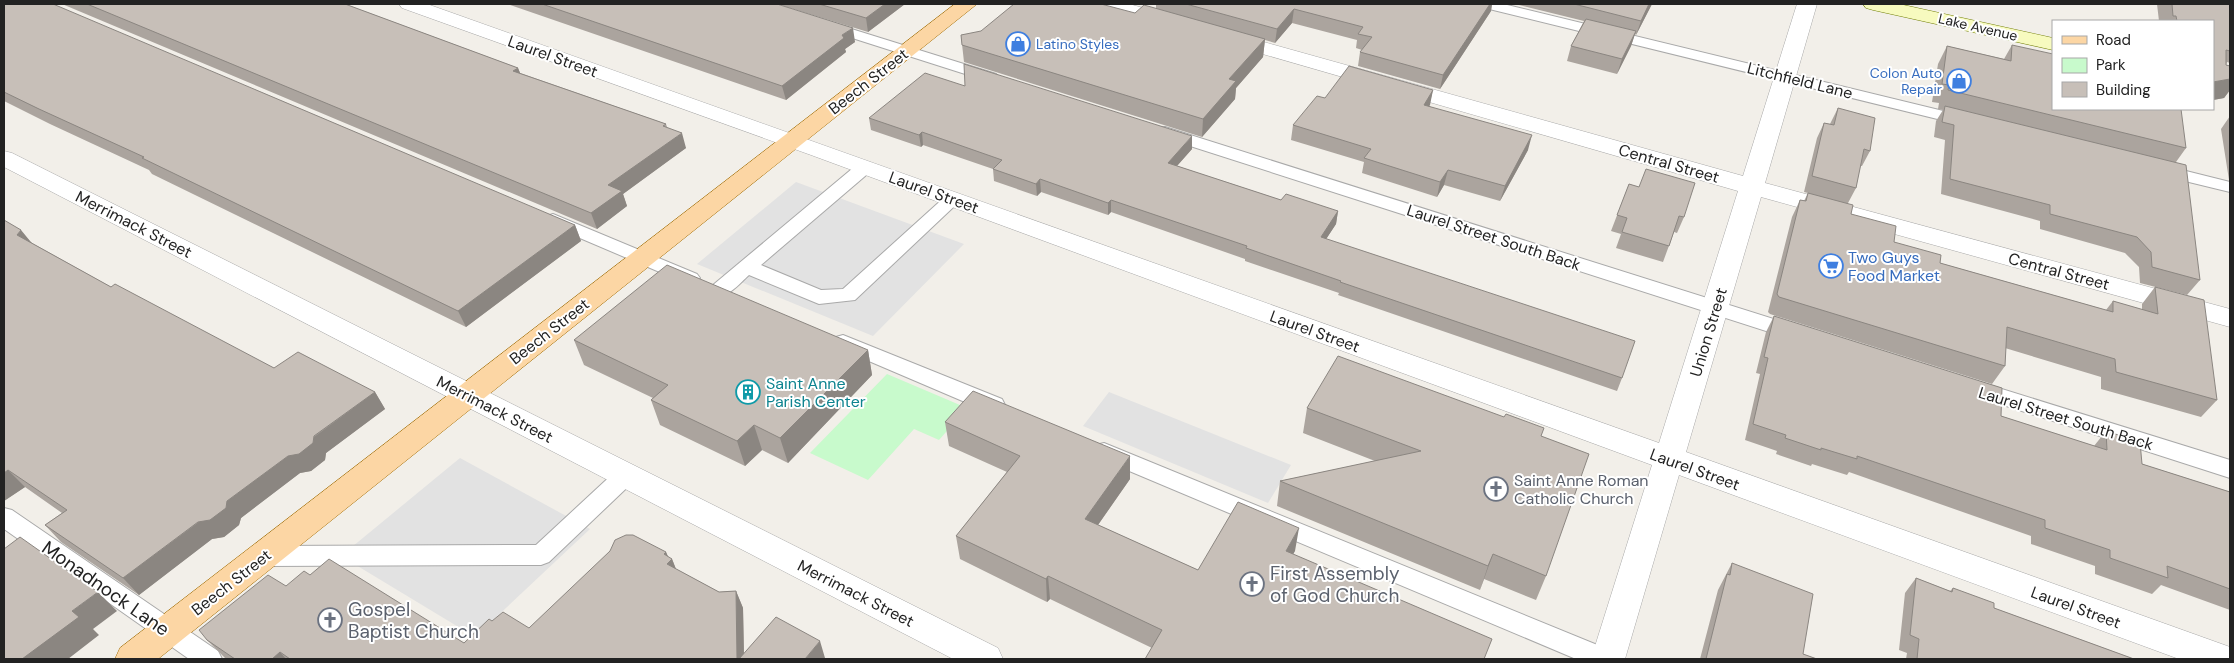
<svg xmlns="http://www.w3.org/2000/svg" width="2234" height="663" viewBox="0 0 2234 663" font-family="'DM Sans',sans-serif">
<style>
.park{fill:#c8facc}
.parking{fill:#e2e2e2}
.lines{fill:none;stroke-linecap:round;stroke-linejoin:round}
.lane-casing{stroke:#a9a9a9;stroke-width:2}
.street-casing{stroke:#a9a9a9;stroke-width:1}
.secondary-casing{stroke:#707d05;stroke-width:1}
.primary-casing{stroke:#a06b00;stroke-width:1}
.lane{fill:#fff;fill-rule:evenodd}
.street{fill:#fff;fill-rule:evenodd}
.secondary{fill:#f7fabf;fill-rule:evenodd}
.primary{fill:#fcd6a4;fill-rule:evenodd}
.wall{fill:#aba49e}
.shaded-wall{fill:#8b8681}
.building{fill:#c7bfb8;stroke:#8b8681}
.labels{text-anchor:middle;stroke-width:4;stroke-linejoin:round;paint-order:stroke}
.far-street-label{font-size:14px;fill:#222;stroke:#fff}
.far-shop-label{font-size:14px;fill:#366cbe;stroke:#fff;text-anchor:start}
.street-label{font-size:16px;fill:#222;stroke:#fff}
.shop-label{font-size:16px;fill:#366cbe;stroke:#fff;text-anchor:start}
.culture-label{font-size:16px;fill:#0d838f;stroke:#fff;text-anchor:start}
.worship-label{font-size:16px;fill:#5b616d;stroke:#fff;text-anchor:start}
.near-worship-label{font-size:19px;fill:#5b616d;stroke:#fff;text-anchor:start}
.near-street-label{font-size:19px;fill:#222;stroke:#fff}
</style>
<rect width="100%" height="100%" fill="#f2efe9"/>
<!-- park -->
<path class="park" d="M887,374L967,408L939,440L914,429L868,480L810,453Z"/>
<!-- parking -->
<path class="parking" d="M796,182L964,244L873,336L697,264Z
M1109,392L1291,465L1268,503L1083,426Z
M460,458L590,529L475,637L341,556Z"/>
<g class="lines">
<!-- lane casing -->
<g class="lane-casing">
<path id="lane" d="M1479,4H1503L1972,118L1974,121L1972,124L1966,126L1481,7Z
M829,22L996,74L998,77L996,80H984L824,29L822,26L824,23Z
M1165,127L1802,328L1805,333L1802,338L1795,340L1788,338L1159,136L1157,132L1159,128Z
M865,162L871,163L874,167L871,171L761,265L821,290L843,289L947,195L953,194L959,195L962,199L855,300L819,304L749,275C739,284 728,299 713,295L710,290L713,285L859,163Z
M2162,165L2230,182V192L2156,174L2153,170L2156,166Z
M553,214L697,274L700,278L697,282L690,284L683,282L547,224L544,220L547,216Z
M843,335L1002,399L1005,405L1002,411L994,413L986,411L836,347L833,342L836,337Z
M1976,381L2230,460V478L1969,394L1966,389L1969,384Z
M1104,443L1612,651L1616,659H1576L1096,457L1093,451L1096,445Z
M626,466L634,469L637,475L634,481L549,562L541,565L264,566L256,563L252,556L256,549L264,546L536,545L618,469Z
M4,508L12,510L218,651L222,659H189L4,529Z"/>
</g>
<!-- street casing -->
<g class="street-casing">
<path id="street" d="M399,4H427L1659,443L1738,191L1221,42L1218,38L1221,34L1228,32L1235,34L1743,176L1797,4H1817L1765,183L2230,309V327L1761,197L1686,452L2230,647V659H2179L1679,475L1625,659H1591L1652,465L811,155L402,8Z
M1098,4H1129L1179,18L1182,22L1179,26L1172,28L1101,8Z
M4,151L12,153L998,648L1003,659H953L4,167Z"/>
</g>
<!-- secondary casing -->
<g class="secondary-casing">
<path id="secondary" d="M1863,4H1899L2053,38V50L1873,10L1866,8Z"/>
</g>
<!-- primary casing -->
<g class="primary-casing">
<path id="primary" d="M955,4H977L158,659H115L120,648Z"/>
</g>
<!-- lane -->
<use href="#lane" class="lane"/>
<!-- street -->
<use href="#street" class="street"/>
<!-- secondary -->
<use href="#secondary" class="secondary"/>
<!-- primary -->
<use href="#primary" class="primary"/>
</g>
<!-- wall -->
<path class="wall" d="M4,4L575,225L581,241L466,327L152,174L149,170L50,124L4,101Z
M62,4H345L518,68L520,73L666,124L667,127L686,148L623,194L627,206L597,229Z
M507,4H777L855,42L845,49L846,52L786,100Z
M777,4H905L868,32Z
M1156,4H1492L1491,11L1440,89L1358,66L1360,52L1362,50L1356,48L1357,40L1292,23L1275,43L1265,40L1263,57L1236,88L1235,99L1202,137L964,62L961,35L1135,13L1156,9Z
M1515,4H1652L1636,35L1635,34L1631,46L1617,74L1567,61L1571,46L1584,21Z
M2157,4H2230V63L2227,62L2226,65L2230,66V90L2224,98L2213,100V21H2159Z
M2012,45L2186,148L2176,162L2200,280L2187,295L2140,283L2139,267L2125,253L2040,229V221L1941,194L1945,140L1934,137L1936,121L1943,110L1938,109L1939,103L1932,102L1938,64L1947,46L2004,59Z
M965,86L1192,149L1177,166L1281,200L1338,211L1336,224L1326,239L1622,378L1617,391L1338,295L1339,293L1245,261V259L1111,212L1108,215L1041,192L1037,196L994,181L993,169L923,145L921,147L871,130L869,118Z
M1433,90L1429,106L1528,150L1500,201L1444,185L1437,197L1362,173L1364,162L1291,140L1293,125L1325,98Z
M1838,108L1870,151L1862,166H1860L1856,188L1848,203L1851,214L1894,242L1940,263L2106,310L2113,301L2142,310V304L2155,287L2217,400L2201,417L2101,389V377L2005,348V366L1992,384L1770,314L1768,312L1792,217L1800,200L1804,201L1808,193L1804,192L1817,138L1824,123L1830,124Z
M2230,116V181L2229,180L2221,129Z
M1629,184L1639,187L1684,217L1677,233L1674,232L1663,262L1616,248L1621,234L1611,231Z
M4,220L32,243L111,287L274,368L375,392L385,409L326,453L325,460L311,471L300,473L241,518L239,525L224,537L212,539L139,595L61,542L45,525L62,513L25,487L4,501Z
M1774,316L2001,416L2094,446L2106,431L2142,464L2230,492V610L2161,585L2152,594L2095,574V566L2031,544V536L1849,472L1847,475L1812,464L1811,466L1776,454L1777,451L1745,440L1760,374L1756,373L1766,332Z
M574,340L868,350L872,375L788,463L762,450L745,466L660,425L651,400L653,398L584,365Z
M1307,408L1541,436L1546,576L1536,600L1484,579L1480,590L1277,506L1280,481L1375,461L1303,433Z
M945,422L1130,479L1098,525L1198,570L1295,551L1152,648L1050,599L1047,602L960,559L956,536L1007,472L949,446Z
M666,552L668,557L672,559L676,569L719,592L736,591L743,608L744,654L825,658V659H226L207,640L286,586L310,575L464,643L492,621L529,628Z
M1732,563L1803,654L1817,659H1700L1718,590Z
M1916,578L1950,591L1953,588L1994,608L2134,659H1906L1907,653L1899,650L1905,593Z"/>
<!-- shaded-wall -->
<path class="shaded-wall" d="M885,4H905L868,32L866,18Z
M1490,4H1492L1491,11L1440,89L1443,75Z
M1649,4H1652L1636,35L1641,21Z
M1294,9L1292,23L1275,43L1277,29Z
M853,28L855,42L845,49L846,52L786,100L782,86L842,35Z
M1636,31L1631,46L1617,74L1622,59Z
M1265,39L1263,57L1236,88L1235,99L1202,137L1203,119L1229,79Z
M518,68L524,83L513,71Z
M2230,79V90L2224,98L2213,100V82Z
M1433,90L1430,105L1421,119L1424,105Z
M922,132L923,145L921,147L919,135Z
M682,133L686,148L623,194L627,206L597,229L591,213L608,185Z
M1532,135L1528,150L1500,201L1505,186Z
M1192,136V149L1168,176V163Z
M1448,170L1444,185L1437,197L1440,182Z
M1040,179L1041,192L1037,196L1036,184Z
M1111,200V212L1108,215V203Z
M1338,211L1336,224L1319,250L1321,237Z
M575,225L581,241L466,327L458,311Z
M21,230L35,247L17,235Z
M868,350L872,375L788,463L780,438Z
M375,392L385,409L326,453L325,460L311,471L300,473L241,518L239,525L224,537L212,539L139,595L123,578Z
M754,425L762,450L745,466L737,441Z
M1130,456V479L1086,542L1085,519Z
M8,470L25,487L4,501V473Z
M1299,528L1295,551L1282,575L1286,551Z
M666,552L670,561L672,559L679,577L667,564L664,554Z
M1493,554L1484,579L1480,590L1488,566Z
M1048,576L1050,599L1047,602L1046,579Z
M736,591L743,608L744,659H737Z
M98,592L117,611L93,629L99,635L68,659H22L72,611Z
M820,641L825,658V659H805Z
M280,652L286,659H272Z"/>
<!-- building -->
<path class="building" d="M4,4H53L575,225L458,311L142,158L144,157L39,109L4,92Z
M87,4H345L518,68L513,71L666,124L663,126L682,133L608,185L622,191L591,213Z
M542,4H777L853,28L842,35L844,38L782,86Z
M819,4H885L866,18Z
M1014,4H1101L1135,13L1144,5L1265,39L1229,79L1236,81L1203,119L962,45L961,35L981,31Z
M1186,4H1490L1443,75L1360,52L1372,37L1358,34L1363,27L1294,9L1277,29Z
M1574,4H1649L1641,21Z
M2172,4H2230V51L2226,50V65L2230,66V79L2213,82V21H2177L2176,16H2173Z
M1586,19L1636,31L1622,59L1571,46Z
M2012,45L2053,54V109H2181L2186,148L1948,90L1949,85L1942,84L1947,46L2011,61Z
M964,64L1192,136L1168,163L1281,200L1286,194L1338,211L1321,237L1635,341L1622,378L1340,282L1341,281L1246,248L1247,246L1111,200L1108,203L1040,179L1036,184L993,169L1002,160L922,132L919,135L869,118L925,73L965,86Z
M1349,66L1433,90L1424,105L1532,135L1505,186L1448,170L1440,182L1364,158L1371,149L1293,125L1317,96L1325,98Z
M1945,106L2186,165L2200,280L2152,267L2151,252L2137,237L2050,214V205L1950,179L1954,125L1942,122Z
M1838,108L1875,118L1870,151L1864,149L1856,188L1812,176L1824,123L1834,125Z
M1646,169L1695,183L1684,217L1679,216L1669,246L1622,232L1627,218L1617,215L1629,184L1639,187Z
M1808,193L1853,205L1851,214L1896,226L1894,242L1941,255L1940,263L2113,312V301L2158,314L2155,287L2204,300L2217,400L2116,372L2115,359L2007,327L2005,366L1779,297L1777,294L1800,200L1806,201Z
M4,220L21,230L17,235L111,287L115,284L274,368L298,352L375,392L314,436L313,443L299,454L288,456L227,501L226,508L210,520L198,522L123,578L45,525L67,510L8,470L4,473Z
M667,265L868,350L780,438L754,425L737,441L651,400L668,385L574,340Z
M1774,316L2002,388L2001,416L2107,450L2106,431L2140,442L2142,464L2230,492V589L2167,566L2168,578L2110,558V550L2045,528V520L1857,456V459L1821,448V450L1785,438L1786,435L1753,424L1768,358L1764,357Z
M1338,356L1504,417L1506,414L1544,428L1541,436L1589,454L1546,576L1493,554L1488,566L1280,481L1421,451L1307,408Z
M973,391L1130,456L1085,519L1198,570L1238,502L1299,528L1286,551L1492,639L1484,659H1145L1162,630L1048,576L1046,579L956,536L1020,456L945,422Z
M626,535H633L666,552L664,554L672,559L667,564L719,592L736,591L737,659H290L280,652L272,659H235L207,640L199,630L268,575L286,586L304,571L310,575L329,559L464,643L489,619L492,621L503,612L529,628L610,551L615,540Z
M20,537L98,592L72,611L79,617L22,659H6L4,657V549Z
M1732,563L1813,594L1803,654L1817,659H1706L1727,574L1730,575Z
M1916,578L1952,592L1953,588L1994,603V608L2134,659H1917L1919,639L1910,635Z
M776,617L820,641L805,659H739Z"/>
<!-- icons -->
<defs>
<g id="shop-ring" transform="scale(1.25)"><circle r="9.5" fill="#fff" stroke="#3f7fe0" stroke-width="1.5"/><path d="M-5-2.5h2.3a2.7 3.5 0 0 1 5.4 0H5L5.5 6h-11ZM-1.5-2.5h3a1.5 2.3 0 0 0-3 0Z" fill="#3f7fe0"/></g>
<g id="supermarket-ring" transform="scale(1.25)"><circle r="9.5" fill="#fff" stroke="#3f7fe0" stroke-width="1.5"/><path d="M-6-5.5h2.5l.6 2H6L4.5 2H-2.5L-4.4-4H-6ZM-1.5 3.2a1.3 1.3 0 1 0 .1 0ZM3 3.2a1.3 1.3 0 1 0 .1 0Z" fill="#3f7fe0"/></g>
<g id="building-ring" transform="scale(1.25)"><circle r="9.5" fill="#fff" stroke="#0f9aa8" stroke-width="1.5"/><path d="M-4-6H4V6H1V3H-1V6H-4ZM-2.5-4.3h1.7v1.8h-1.7ZM.8-4.3h1.7v1.8H.8ZM-2.5-1h1.7V.8h-1.7ZM.8-1h1.7V.8H.8Z" fill="#0f9aa8"/></g>
<g id="church-ring" transform="scale(1.25)"><circle r="9.5" fill="#fff" stroke="#6b7280" stroke-width="1.5"/><path d="M-1.2-6h2.4v3.5h3.3v2.4h-3.3V6h-2.4V-.1h-3.3v-2.4h3.3Z" fill="#6b7280"/></g>
</defs>
<g fill-rule="evenodd">
<use href="#shop-ring" x="1018" y="44"/>
<use href="#shop-ring" x="1959" y="81"/>
<use href="#supermarket-ring" x="1831" y="266"/>
<use href="#building-ring" x="748" y="392"/>
<use href="#church-ring" x="1496" y="489"/>
<use href="#church-ring" x="1252" y="584"/>
<use href="#church-ring" x="330" y="620"/>
</g>
<g class="labels">
<!-- far-street labels -->
<g class="far-street-label">
<text transform="translate(1978 27) rotate(13)" y="5">Lake Avenue</text>
</g>
<!-- far-shop labels -->
<g class="far-shop-label">
<text x="1036" y="49">Latino Styles</text>
<text x="1942" y="78" text-anchor="end">Colon Auto<tspan x="1942" dy="16">Repair</tspan></text>
</g>
<!-- street labels -->
<g class="street-label">
<text transform="translate(553 56) rotate(20)" y="6">Laurel Street</text>
<text transform="translate(1800 80) rotate(14)" y="6">Litchfield Lane</text>
<text transform="translate(868 81) rotate(-38)" y="6">Beech Street</text>
<text transform="translate(1669 163) rotate(16)" y="6">Central Street</text>
<text transform="translate(934 192) rotate(20)" y="6">Laurel Street</text>
<text transform="translate(134 224) rotate(27)" y="6">Merrimack Street</text>
<text transform="translate(1494 237) rotate(18)" y="6">Laurel Street South Back</text>
<text transform="translate(2059 271) rotate(15)" y="6">Central Street</text>
<text transform="translate(549 331) rotate(-38)" y="6">Beech Street</text>
<text transform="translate(1315 331) rotate(20)" y="6">Laurel Street</text>
<text transform="translate(1708 332) rotate(-73)" y="6">Union Street</text>
<text transform="translate(495 409) rotate(27)" y="6">Merrimack Street</text>
<text transform="translate(2066 418) rotate(17)" y="6">Laurel Street South Back</text>
<text transform="translate(1695 469) rotate(20)" y="6">Laurel Street</text>
<text transform="translate(231 582) rotate(-38)" y="6">Beech Street</text>
<text transform="translate(856 593) rotate(27)" y="6">Merrimack Street</text>
<text transform="translate(2076 607) rotate(20)" y="6">Laurel Street</text>
</g>
<!-- shop labels -->
<g class="shop-label">
<text x="1848" y="263">Two Guys<tspan x="1848" dy="18">Food Market</tspan></text>
</g>
<!-- culture labels -->
<g class="culture-label">
<text x="766" y="389">Saint Anne<tspan x="766" dy="18">Parish Center</tspan></text>
</g>
<!-- worship labels -->
<g class="worship-label">
<text x="1514" y="486">Saint Anne Roman<tspan x="1514" dy="18">Catholic Church</tspan></text>
</g>
<!-- near-worship labels -->
<g class="near-worship-label">
<text x="1270" y="580">First Assembly<tspan x="1270" dy="22">of God Church</tspan></text>
<text x="348" y="616">Gospel<tspan x="348" dy="22">Baptist Church</tspan></text>
</g>
<!-- near-street labels -->
<g class="near-street-label">
<text transform="translate(106 588) rotate(35)" y="7">Monadnock Lane</text>
</g>
</g>
<!-- border -->
<rect width="2234" height="663" fill="none" stroke="#222222" stroke-width="10"/>
<!-- legend -->
<rect x="2052" y="20" width="162" height="90" fill="#ffffff" stroke="#a7a7a7"/>
<rect x="2062" y="36" width="25" height="8" fill="#fcd6a4" stroke="#a7a7a7"/>
<text x="2096" y="45" font-size="15" fill="#222222">Road</text>
<rect x="2062" y="58" width="25" height="15" fill="#c8facc" stroke="#a7a7a7"/>
<text x="2096" y="70" font-size="15" fill="#222222">Park</text>
<rect x="2062" y="82" width="25" height="15" fill="#c7bfb8" stroke="#a7a7a7"/>
<text x="2096" y="95" font-size="15" fill="#222222">Building</text>
</svg>
